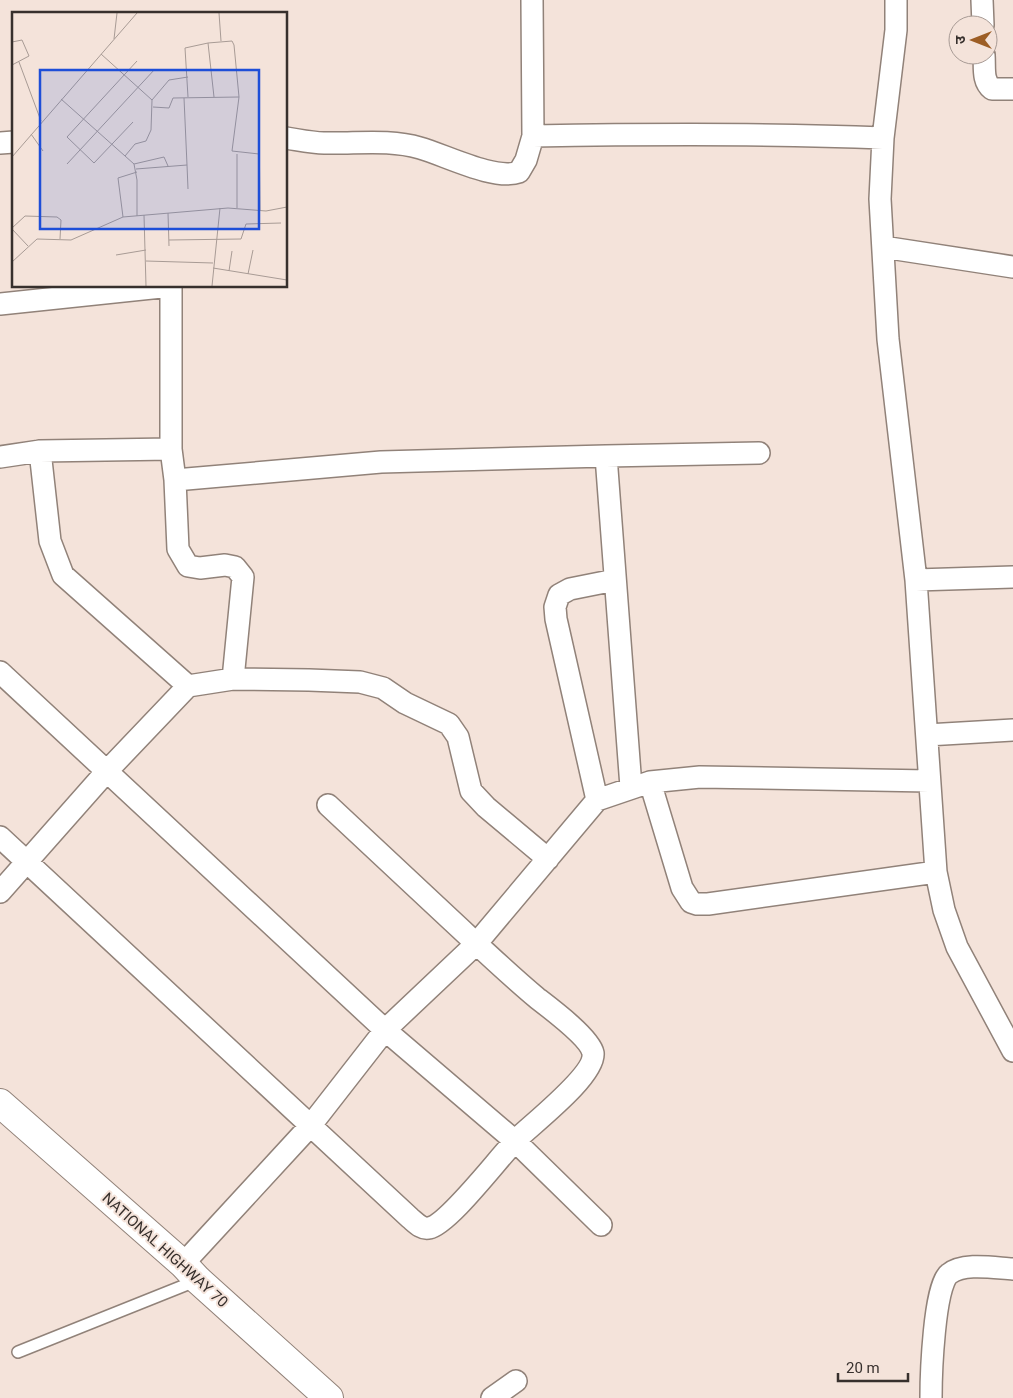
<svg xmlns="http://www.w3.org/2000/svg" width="1013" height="1398" viewBox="0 0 1013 1398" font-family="Roboto,'Noto Sans Devanagari',sans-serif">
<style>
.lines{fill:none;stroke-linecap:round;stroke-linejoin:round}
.service-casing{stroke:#918279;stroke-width:14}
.minor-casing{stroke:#918279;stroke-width:24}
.primary-casing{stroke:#918279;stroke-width:30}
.service{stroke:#fff;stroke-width:11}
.minor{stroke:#fff;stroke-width:21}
.primary{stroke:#fff;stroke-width:28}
.labels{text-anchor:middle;stroke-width:4;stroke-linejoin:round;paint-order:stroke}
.street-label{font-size:15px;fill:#37302d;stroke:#f4e3da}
.inset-road{fill:none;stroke:#a89b95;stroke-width:1}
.view{fill:#1d4ed8;fill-opacity:0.15;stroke:#1d4ed8;stroke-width:2.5}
.inset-edge{fill:none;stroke:#37302d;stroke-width:2.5}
</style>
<rect width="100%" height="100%" fill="#f4e3da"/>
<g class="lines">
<!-- service casing -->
<g class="service-casing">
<path id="service" d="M18,1352L198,1280"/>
</g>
<!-- minor casing -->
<g class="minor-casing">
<path id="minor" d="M896,0V30L883,138L880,199L888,339L916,580L936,872L944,910L957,947L1013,1051
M982,0L983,25
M984,55C985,67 982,81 992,89H1013
M533,136C650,134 766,133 883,138
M286,138C299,140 312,143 324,143C356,144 389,139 420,148C445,155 495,181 519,172L526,160L533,136L532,0
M0,143L14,142
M883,247L1013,267
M171,286V449L175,480L178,549L188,566L200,568L225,565L235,567L243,577L233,679
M0,304L171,286
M40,451L50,541L63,575L188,686
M606,456L759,453
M0,457L40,451L171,449
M175,480L381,462L606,456L631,787
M615,580L570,589L559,595L555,607L556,619L597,800L650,782L700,777L929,781
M916,580L1013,577
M0,672L385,1030L515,1141L601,1225
M927,735L1013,730
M650,782L682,888L691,902L697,904H708L936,872
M0,837L410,1218C415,1222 422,1230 429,1228C449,1224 499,1157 517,1139C532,1124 596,1075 593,1053C590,1038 550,1008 537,998C507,973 478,945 450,919C409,881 369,843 328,805
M0,892L107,771L188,686L233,679L309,680L360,682L383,688L405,703L449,724L458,737L471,791L486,807L548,859
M183,1264L311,1125L385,1030L476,944L597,800
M492,1398L516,1381
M931,1398C931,1376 934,1285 949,1274C963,1262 995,1268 1013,1269"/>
</g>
<!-- primary casing -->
<g class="primary-casing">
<path id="primary" d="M0,1103L183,1264L198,1280L329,1398"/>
</g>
<!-- service -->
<use href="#service" class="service"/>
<!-- minor -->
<use href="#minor" class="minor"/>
<!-- primary -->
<use href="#primary" class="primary"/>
</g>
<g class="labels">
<!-- street labels -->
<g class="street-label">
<text transform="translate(165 1250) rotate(42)" y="5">NATIONAL HIGHWAY 70</text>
</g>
</g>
<!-- overview -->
<g transform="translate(12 12)">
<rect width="275" height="275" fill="#f4e3da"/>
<path class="inset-road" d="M207,1L209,29M102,27L105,1M0,30L10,28L17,44L0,53M196,31L220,29L222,33L227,85L220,139L247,142M89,42L140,88L139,118L134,129L123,132L113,144M7,50L29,109M176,85L173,36L196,31L202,85M49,87L122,152M140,88L157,68L176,65M141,95L157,96L161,86L227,85M121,110L82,151L55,125L125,49M247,113L248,198M19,122L31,139M0,145L125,1M55,152L143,57M175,153L176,177M124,157L175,153L172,86M225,196V142M156,201L157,234M132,203L134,274M125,204V168L122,152L152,145L156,154M111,205L106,166L125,160M0,216L13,204L45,205L49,208L48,227M0,217L16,234M157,228L229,227L234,212L269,211M104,243L134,238M134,249L201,251M0,250L25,227L59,228L111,205L216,196L254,199L275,195M201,256L275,268M217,259L220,239M236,262L241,238M200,274L208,196"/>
<path class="view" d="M28,58H247V217H28Z"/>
<rect width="275" height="275" class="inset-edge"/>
</g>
<!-- north arrow -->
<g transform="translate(973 40) rotate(270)"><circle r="24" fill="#f4e3da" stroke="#a89b95"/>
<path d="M0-4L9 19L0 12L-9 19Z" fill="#9d5e25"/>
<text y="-8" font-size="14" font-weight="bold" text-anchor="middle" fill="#37302d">उ</text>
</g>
<!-- scale -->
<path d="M838 1373v8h70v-8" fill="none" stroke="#37302d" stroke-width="2.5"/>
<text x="846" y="1373" font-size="15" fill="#37302d" stroke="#f4e3da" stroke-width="4" paint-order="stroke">20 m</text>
</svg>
